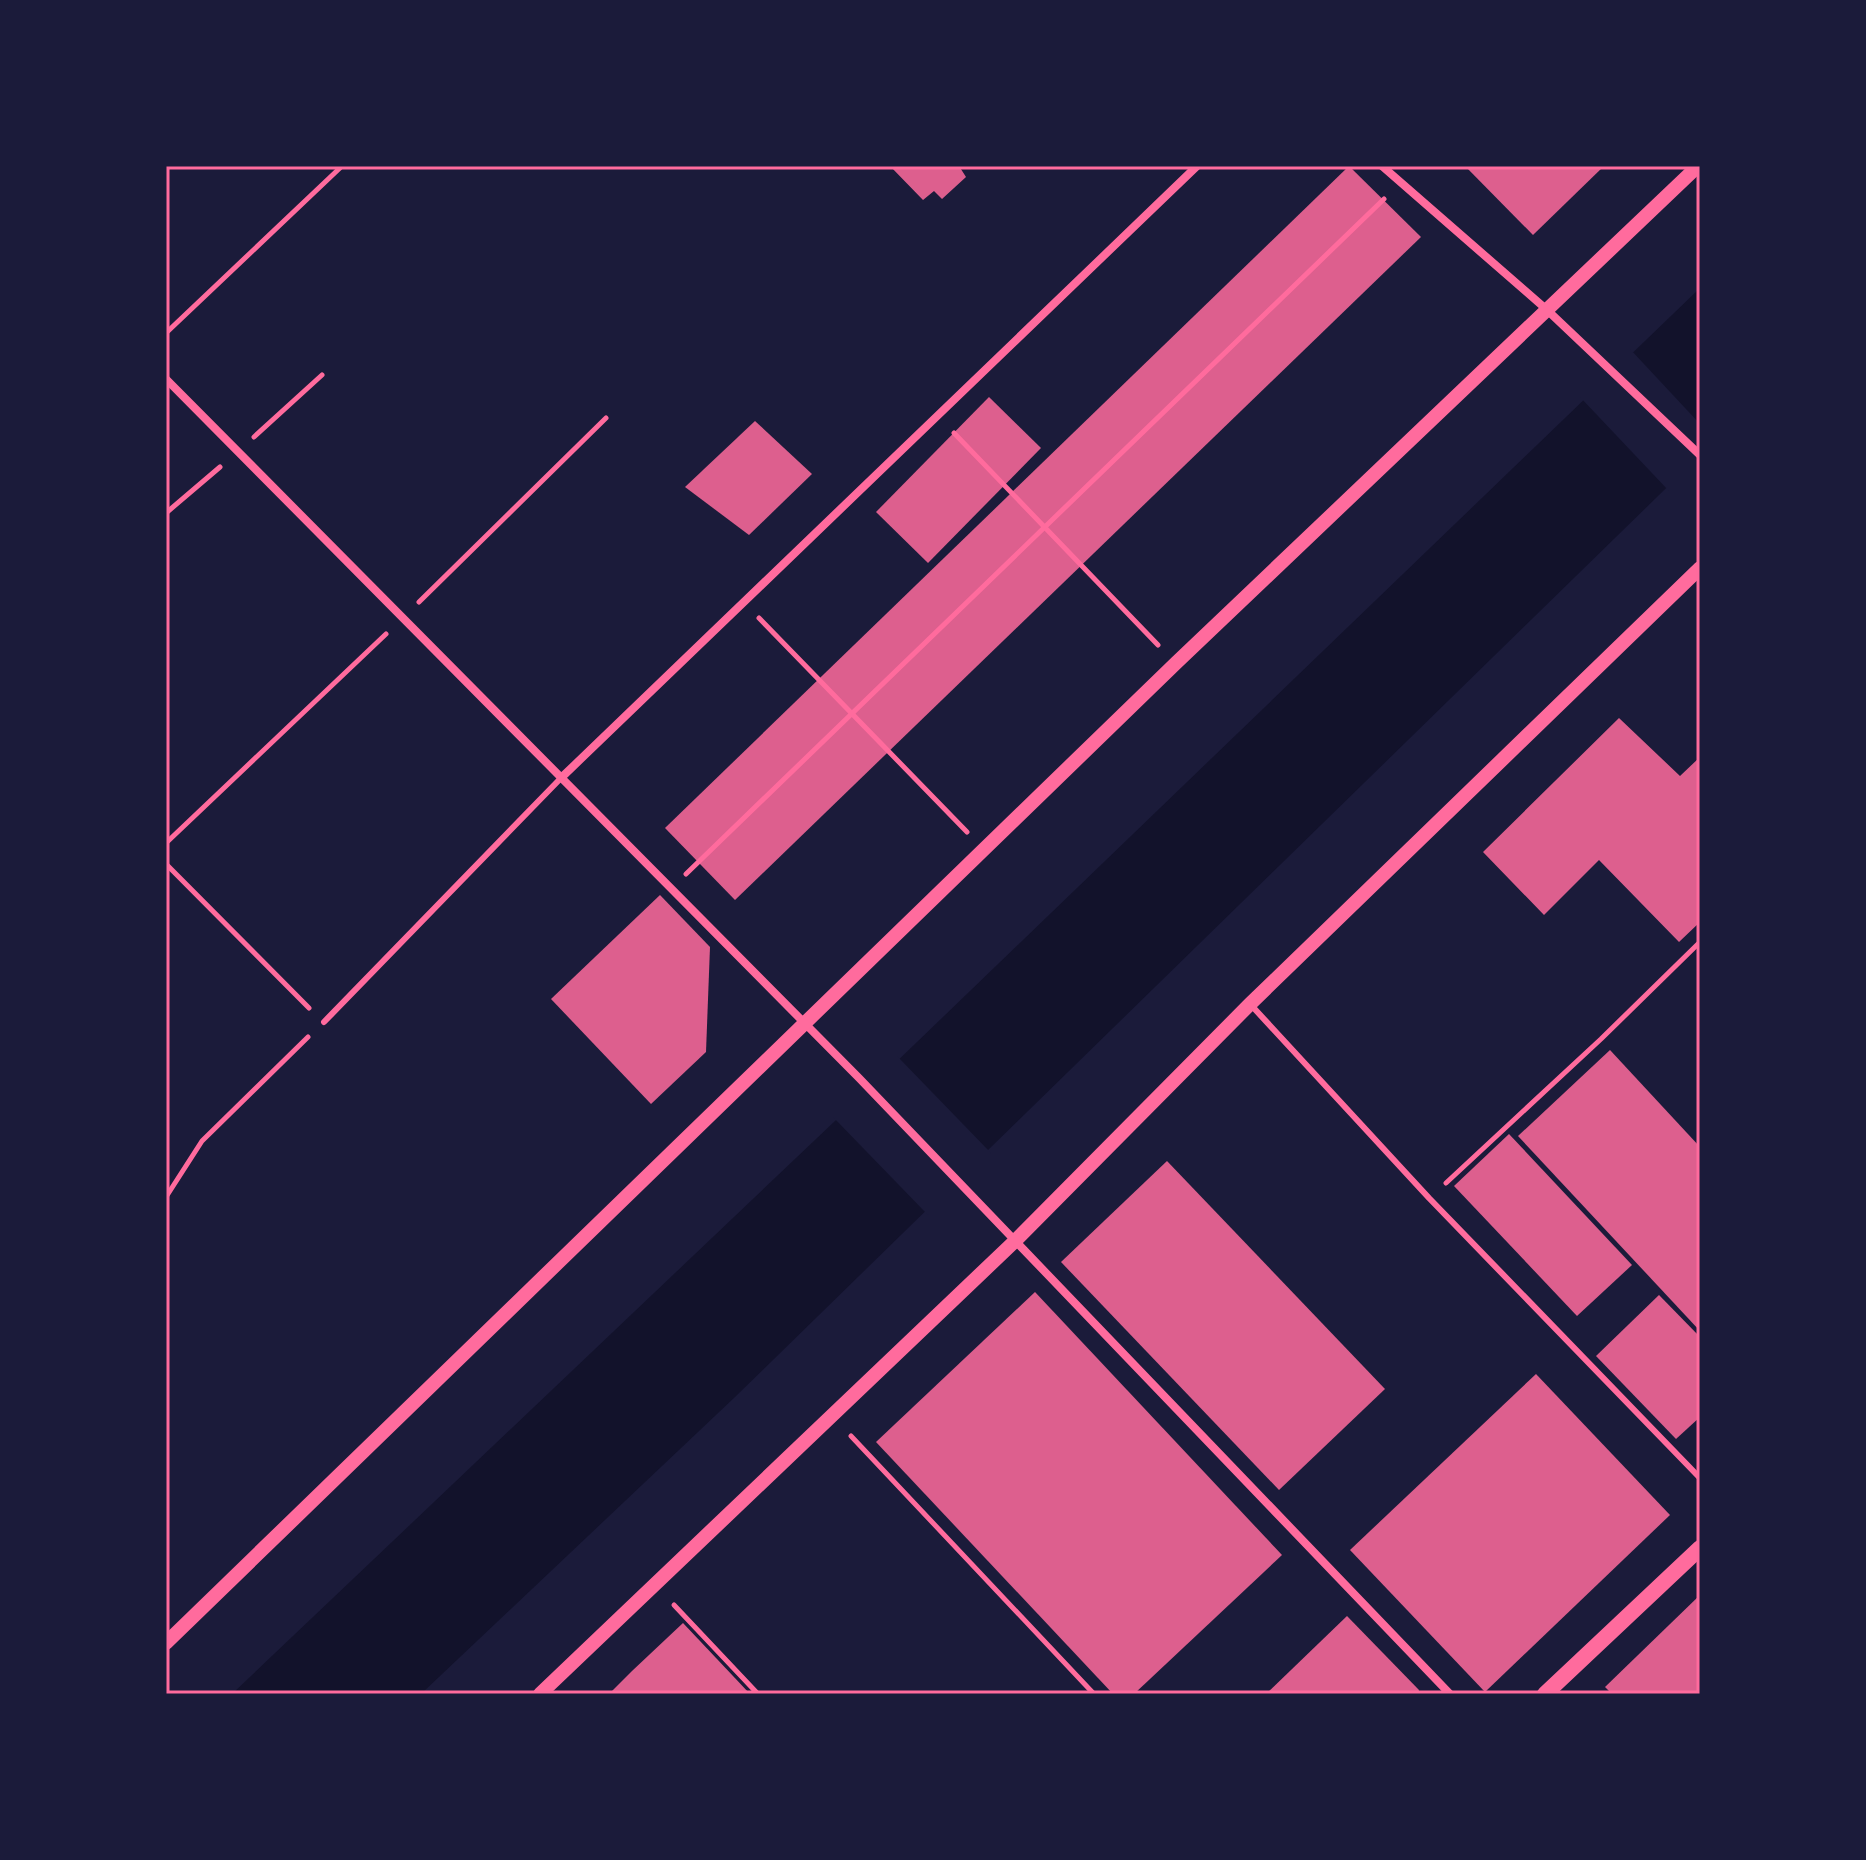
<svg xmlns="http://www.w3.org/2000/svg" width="1866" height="1860" viewBox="0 0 1866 1860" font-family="'Roboto Condensed',sans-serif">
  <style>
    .water { fill: #12122b }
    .pier { fill: #1b1b3a }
    .building { fill: #dd5f8e }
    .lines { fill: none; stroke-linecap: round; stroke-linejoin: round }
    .path { stroke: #ff6b9d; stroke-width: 5 }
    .service { stroke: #ff6b9d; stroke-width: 6 }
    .minor { stroke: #ff6b9d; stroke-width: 8 }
    .tertiary { stroke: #ff6b9d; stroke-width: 14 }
    .secondary { stroke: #ff6b9d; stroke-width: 16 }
    .neatline { fill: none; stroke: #ff6b9d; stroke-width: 3 }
  </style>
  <rect width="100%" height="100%" fill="#1b1b3a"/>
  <path class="water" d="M1700,288v167l-965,942 -314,297h-189l603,-573z"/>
  <g class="pier">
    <path d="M1630,349l70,75v37l-31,30 -89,-94z"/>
    <path d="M897,1056l94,97 -63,62 -95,-98z"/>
  </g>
  <g class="building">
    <path d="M890,166h69l7,11 -24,22 -8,-8 -11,9z"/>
    <path d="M1349,166l72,71 -686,663 -70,-72z"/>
    <path d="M1465,166h139l-71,69z"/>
    <path d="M989,397l52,51 -113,115 -52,-51z"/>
    <path d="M755,421l57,53 -63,61 -64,-48z"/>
    <path d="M1619,718l61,58 20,-19v165l-21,20 -80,-82 -55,55 -61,-63z"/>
    <path d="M660,895l50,52 -4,105 -55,52 -100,-105z"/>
    <path d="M1610,1050l90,97v184l-182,-195z"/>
    <path d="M1509,1134l123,131 -55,51 -123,-130z"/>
    <path d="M1167,1161l218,228 -106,101 -218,-228z"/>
    <path d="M1035,1292l247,263 -148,139h-21l-237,-252z"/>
    <path d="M1659,1295l41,42v80l-24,22 -80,-83z"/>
    <path d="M1536,1374l134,141 -185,177 -135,-142z"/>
    <path d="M1700,1595v99h-88l-7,-7z"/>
    <path d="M1347,1616l72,74 -1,4h-152z"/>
    <path d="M683,1623l67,71h-141l23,-23z"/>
  </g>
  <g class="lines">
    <g class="path">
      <path d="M166,333l176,-167"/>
      <path d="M954,433l204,212"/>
      <path d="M254,437l68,-62"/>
      <path d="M166,513l54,-46"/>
      <path d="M419,602l187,-184"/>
      <path d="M759,618l208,214"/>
      <path d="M166,843l220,-209"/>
      <path d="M166,864l143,144"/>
      <path d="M686,874l698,-675"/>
      <path d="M1446,1183l155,-144 99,-97"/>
      <path d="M166,1197l36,-56 106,-104"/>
      <path d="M851,1436l243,258"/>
      <path d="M674,1605l84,89"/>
    </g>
    <g class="service">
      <path d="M1251,1005l178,193 271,280"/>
      <path d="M324,1022l237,-244"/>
    </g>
    <g class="minor">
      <path d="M1382,166l164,143 154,146"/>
      <path d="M166,379l693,699 591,616"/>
      <path d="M561,778l636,-612"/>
    </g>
    <g class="tertiary">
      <path d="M166,1643l1010,-980 522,-497"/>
      <path d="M540,1694l476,-454 234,-236 450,-436"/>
    </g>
    <path class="secondary" d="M1545,1694l155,-146"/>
  </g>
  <rect width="1866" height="1860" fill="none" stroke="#1b1b3a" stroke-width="336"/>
  <rect x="168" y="168" width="1530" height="1524" class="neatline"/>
</svg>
